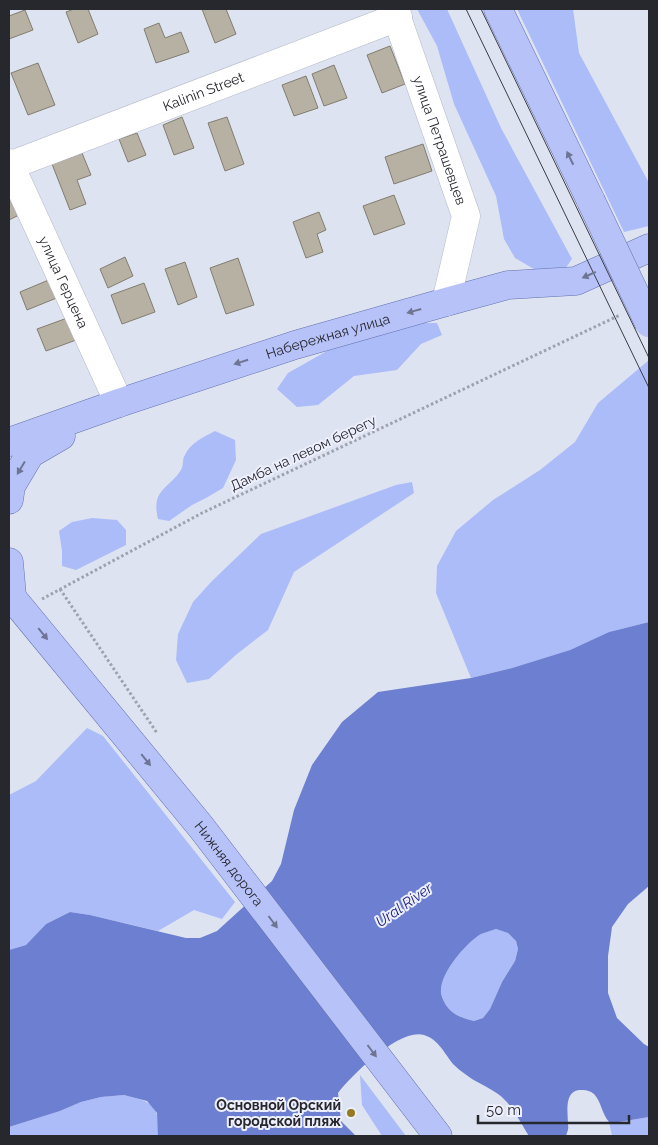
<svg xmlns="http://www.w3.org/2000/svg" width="658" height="1145" viewBox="0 0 658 1145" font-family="Raleway,sans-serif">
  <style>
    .green { fill: #abbcf8 }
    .water { fill: #6d7fd0; fill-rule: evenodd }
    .building { fill: #b6b1a3; stroke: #827d70 }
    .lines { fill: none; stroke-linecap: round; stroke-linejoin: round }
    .minor-casing { stroke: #b4b9c7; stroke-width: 29 }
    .major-casing { stroke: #6472ae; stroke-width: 29 }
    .path { stroke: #9ea2ad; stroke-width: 3; stroke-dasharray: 2.5 2.5; stroke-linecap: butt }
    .minor { stroke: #fff; stroke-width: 28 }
    .major { stroke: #b6c2f8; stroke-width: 28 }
    .tram { stroke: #3c3d44; stroke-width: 1 }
    .major-bridge-casing { stroke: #6472ae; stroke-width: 29; stroke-linecap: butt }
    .major-bridge { stroke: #b6c2f8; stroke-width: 28 }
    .oneway { fill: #6e7593 }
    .poi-dot { fill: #957a22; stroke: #edf0fc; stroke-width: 2 }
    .labels { text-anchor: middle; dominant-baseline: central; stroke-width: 4; stroke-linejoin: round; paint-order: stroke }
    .street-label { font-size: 14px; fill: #27282e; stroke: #edf0fc }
    .poi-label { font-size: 14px; font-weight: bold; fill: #27282e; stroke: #edf0fc; text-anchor: end }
    .water-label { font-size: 15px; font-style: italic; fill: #202481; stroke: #edf0fc }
  </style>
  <rect width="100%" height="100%" fill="#dee3f2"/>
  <g class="green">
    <path d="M417,9h30l54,119 71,131 -7,10 -26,3 -24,-14 -11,-19 -8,-43 -42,-92 -17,-58z"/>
    <path d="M517,9h56l6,44 70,130v43l-25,6z"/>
    <path d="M412,323h25l5,12 -21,9 -24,26 -43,6 -36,29 -21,2 -20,-18 11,-16 69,-39z"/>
    <path d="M649,360v262l-40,10 -39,18 -58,18 -41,10 -35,-85 1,-27 19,-35 37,-31 47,-30 35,-28 23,-39z"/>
    <path d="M215,431l20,9 1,20 -13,28 -17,10 -14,7 -23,16 -11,-2c-7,-30 10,-29 23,-49 3,-5 1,-11 4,-15 5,-12 19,-18 30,-24z"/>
    <path d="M412,482l2,11 -120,79 -26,58 -31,24 -28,25 -22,4 -11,-23 2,-26 15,-32 18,-20 50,-48 135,-49z"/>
    <path d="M92,518l25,2 9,10v15l-50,25 -14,-4v-15l-3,-20 13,-9z"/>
    <path d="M87,728l16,8 132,166 -13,17 -28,-9 -36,21 -68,-16 -20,-3 -24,12 -20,21 -17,5v-155l27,-14z"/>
    <path d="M496,929l12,4 8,8 2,8 -3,12 -13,21 -12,27 -7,9 -9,3c-7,-2 -18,-5 -24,-11 -4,-4 -8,-11 -9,-17 -2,-19 25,-50 40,-59 5,-2 10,-3 15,-5z"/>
    <path d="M360,1075l46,61h-24l-20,-31z"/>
    <path d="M124,1095c29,7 36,10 34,41h-149v-9l51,-16 21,-9 20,-5z"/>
    <path d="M649,1117v19h-37l-3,-14h10z"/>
  </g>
  <path class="water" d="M649,622v264l-21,18 -16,23 -4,29v37l9,25 27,26 5,3v70l-30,5h-10c-7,-8 -8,-21 -15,-28 -4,-3 -7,-4 -11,-4 -20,-2 -15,23 -15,35 1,4 -1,7 -2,11h-37c-9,-14 -17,-32 -31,-42 -11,-8 -23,-12 -33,-20 -4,-3 -8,-6 -12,-10 -8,-10 -15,-25 -29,-29 -25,-7 -72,40 -86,58l3,28 15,15h-198l-1,-23 -10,-12 -23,-6 -23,2 -20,5 -21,9 -51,16v-177l17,-5 20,-21 24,-12 20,3 96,23h14l17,-7 55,-50 9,-17 13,-54 18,-45 30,-43 36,-30 93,-14 41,-10 58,-18 39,-18zM496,929l12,4 8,8 2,8 -3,12 -13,21 -12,27 -7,9 -9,3c-8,-2 -18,-5 -24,-11 -4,-4 -8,-11 -9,-17 -2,-19 25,-50 40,-59 5,-2 10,-3 15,-5z"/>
  <g class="building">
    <path d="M74,9h14l10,25 -20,9 -12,-31z"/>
    <path d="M202,9h24l10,25 -21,9z"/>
    <path d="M25,10l8,20 -24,9v-23z"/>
    <path d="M159,23l6,15 16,-6 8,20 -33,11 -12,-34z"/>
    <path d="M390,46l15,38 -23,9 -15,-38z"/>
    <path d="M38,63l17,42 -27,10 -17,-42z"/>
    <path d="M334,65l13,33 -23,8 -12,-32z"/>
    <path d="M306,76l12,32 -24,8 -12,-31z"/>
    <path d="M182,117l12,31 -20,7 -11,-30z"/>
    <path d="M227,117l17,47 -19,7 -17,-48z"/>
    <path d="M137,133l9,22 -18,7 -9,-23z"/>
    <path d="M423,144l9,27 -38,13 -9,-27z"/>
    <path d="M82,153l9,22 -14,5 9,24 -16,6 -18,-46z"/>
    <path d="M9,183l14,30 -14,7z"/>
    <path d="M394,195l11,29 -31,11 -11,-29z"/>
    <path d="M319,212l7,18 -9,4 6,18 -17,6 -13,-36z"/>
    <path d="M125,257l8,19 -25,12 -8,-19z"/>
    <path d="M238,258l16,47 -28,9 -16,-46z"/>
    <path d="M185,262l12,35 -19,8 -13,-36z"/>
    <path d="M51,279l8,18 -32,13 -7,-18z"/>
    <path d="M144,283l11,29 -33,12 -11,-29z"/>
    <path d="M70,317l9,22 -33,12 -9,-22z"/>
  </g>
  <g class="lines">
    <defs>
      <g id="minor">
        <path id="s1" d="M394,9l72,207 -20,86"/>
        <path id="s2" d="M9,163l110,240"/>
        <path id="s3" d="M9,166l389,-149"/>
      </g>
      <g id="major">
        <path d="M498,9l93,192"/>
        <path id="s4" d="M9,442l110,-39 176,-58 151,-43 62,-17 68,-4 73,-33"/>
        <path d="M9,500l2,-14 19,-32 31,-18"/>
        <path d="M9,562l3,34"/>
        <path id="s5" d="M9,594l192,233 237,309"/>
      </g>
    </defs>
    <use href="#minor" class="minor-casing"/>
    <use href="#major" class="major-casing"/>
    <g class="path">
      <path d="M60,589l97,144"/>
      <path d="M42,599l160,-86 418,-198"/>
    </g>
    <use href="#minor" class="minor"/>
    <use href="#major" class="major"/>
    <g class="tram">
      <path d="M466,9l183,379"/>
      <path d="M481,9l168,349"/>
    </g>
    <defs>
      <path id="major-bridge" d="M591,201l58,122"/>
    </defs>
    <use href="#major-bridge" class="major-bridge-casing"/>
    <use href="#major-bridge" class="major-bridge"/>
  </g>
  <defs><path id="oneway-solid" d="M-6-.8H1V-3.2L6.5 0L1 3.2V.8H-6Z" transform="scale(1.25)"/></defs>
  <g class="oneway">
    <use href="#oneway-solid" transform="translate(570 158) rotate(-116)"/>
    <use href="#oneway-solid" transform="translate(589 275) rotate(156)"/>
    <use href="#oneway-solid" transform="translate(414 311) rotate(164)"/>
    <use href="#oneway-solid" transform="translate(241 362) rotate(162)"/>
    <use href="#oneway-solid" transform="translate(21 468) rotate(121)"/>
    <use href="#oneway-solid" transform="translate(43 634) rotate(51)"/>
    <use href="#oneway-solid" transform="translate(146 760) rotate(51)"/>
    <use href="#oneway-solid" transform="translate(273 922) rotate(53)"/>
    <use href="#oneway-solid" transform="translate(372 1051) rotate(53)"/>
  </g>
  <circle class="poi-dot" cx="351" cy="1113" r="5"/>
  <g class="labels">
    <g class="street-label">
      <text stroke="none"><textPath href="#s3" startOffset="208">Kalinin Street</textPath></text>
      <text stroke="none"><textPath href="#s1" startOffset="139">улица Петрашевцев</textPath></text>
      <text stroke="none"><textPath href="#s2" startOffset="131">улица Герцена</textPath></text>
      <text stroke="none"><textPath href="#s4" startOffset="336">Набережная улица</textPath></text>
      <text transform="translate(303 453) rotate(-25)">Дамба на левом берегу</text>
      <text stroke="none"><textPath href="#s5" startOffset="348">Нижняя дорога</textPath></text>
    </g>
    <g class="poi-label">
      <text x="341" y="1105">Основной Орский<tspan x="341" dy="16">городской пляж</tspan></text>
    </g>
    <g class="water-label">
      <text transform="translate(404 905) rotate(-35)">Ural River</text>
    </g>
  </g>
  <rect width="658" height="1145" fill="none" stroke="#27282e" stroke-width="20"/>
  <path d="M478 1115v8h151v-8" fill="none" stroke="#27282e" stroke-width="2.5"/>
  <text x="486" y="1115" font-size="15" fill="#27282e" stroke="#edf0fc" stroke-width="4" paint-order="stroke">50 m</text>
</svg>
